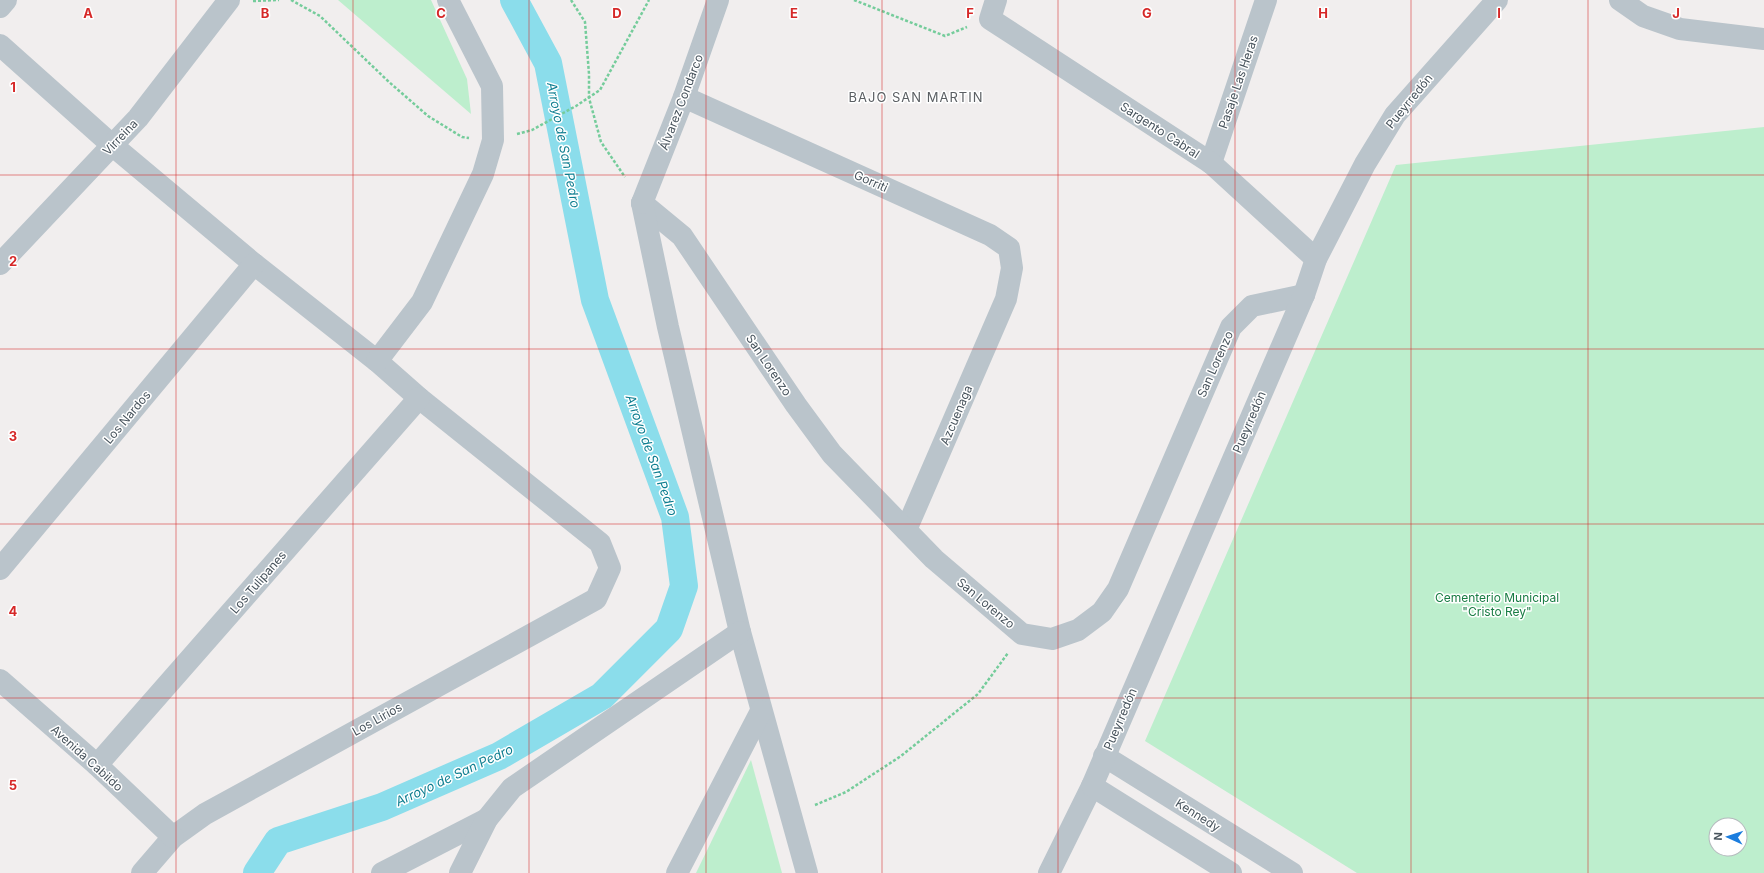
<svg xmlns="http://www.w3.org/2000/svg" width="1764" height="873" viewBox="0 0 1764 873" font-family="Inter,sans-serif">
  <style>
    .green { fill: #bdeecd; fill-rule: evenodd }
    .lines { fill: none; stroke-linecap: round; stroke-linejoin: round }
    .canal { stroke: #8bddeb; stroke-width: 28 }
    .path { stroke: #75cc9b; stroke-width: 2.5; stroke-dasharray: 3 2; stroke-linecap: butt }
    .minor { stroke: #bac4cb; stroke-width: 22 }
    .tertiary { stroke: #bac4cb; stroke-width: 22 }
    .grid { fill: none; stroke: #d62828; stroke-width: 1; stroke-opacity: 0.55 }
    .labels { text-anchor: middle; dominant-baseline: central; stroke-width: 3; stroke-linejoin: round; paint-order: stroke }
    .street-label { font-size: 12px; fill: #47535c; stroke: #fff }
    .park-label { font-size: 12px; fill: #187c43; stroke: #fff }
    .neighbourhood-label { font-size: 13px; letter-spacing: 1px; fill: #5b5f63; stroke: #fff }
    .water-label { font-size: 13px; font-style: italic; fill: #0e7e90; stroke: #fff }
    .grid-label { font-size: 13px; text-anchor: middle; font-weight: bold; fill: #d62828; stroke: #fff; stroke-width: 3; stroke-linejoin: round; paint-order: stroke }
  </style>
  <rect width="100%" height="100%" fill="#f1eeee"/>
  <g class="green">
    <path d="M338,0h93l36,79 4,35z"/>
    <path d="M1764,127v746h-407l-212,-132 251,-576zM1716,825h24v24h-24z"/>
    <path d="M751,760l31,113h-86z"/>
  </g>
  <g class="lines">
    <path class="canal" d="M257,873l21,-32 104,-34 117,-51 103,-60 67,-67 15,-43 -9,-69 -80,-217 -47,-237 -34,-63"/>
    <g class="path">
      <path d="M291,0l29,16 69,66 39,34 34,21 7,1"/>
      <path d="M571,0l14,22 4,52v24l12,44 24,35"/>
      <path d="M854,0l91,36 22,-9"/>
      <path d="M253,1l26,-1"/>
      <path d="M517,134l15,-4 44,-24 24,-16 49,-90"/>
      <path d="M815,805l31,-13 55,-36 77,-62 30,-41"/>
    </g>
    <g class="minor">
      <path d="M1620,0l23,16 37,13 84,10"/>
      <path d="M0,7l6,-7"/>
      <path d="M0,45l112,100 142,119 123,97 42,37 181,145 10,25 -14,31 -391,215 -32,23 -31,36"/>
      <path d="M684,97l306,138 19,13 3,20 -6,31 -100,231"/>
      <path d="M1211,163l55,-163"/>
      <path d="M642,203l40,33 114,169 36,49 102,105 88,75 30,5 26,-9 24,-18 16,-23 113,-262 21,-21 52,-11"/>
      <path d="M642,203l26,124 72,305 67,241"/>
      <path d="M642,203l42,-106 34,-97"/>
      <path d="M0,264l138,-146 91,-118"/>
      <path d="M377,361l45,-59 61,-128 10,-34 -1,-54 -44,-86"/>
      <path d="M0,569l254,-305"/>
      <path d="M0,680l97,85 76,72"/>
      <path d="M97,765l322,-367"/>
      <path d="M382,873l105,-54"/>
      <path d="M460,873l27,-54 25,-31 228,-156"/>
      <path d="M677,873l84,-162"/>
      <path d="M1049,873l43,-87"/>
    </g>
    <g class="tertiary">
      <path d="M996,0l-6,19 221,144 105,96"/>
      <path d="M1104,756l188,117"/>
      <path d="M1231,873l-139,-87 212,-491 12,-36 49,-95 30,-49 102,-115"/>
    </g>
  </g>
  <path class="grid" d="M176,0v873M353,0v873M529,0v873M706,0v873M882,0v873M1058,0v873M1235,0v873M1411,0v873M1588,0v873M0,175h1764M0,349h1764M0,524h1764M0,698h1764"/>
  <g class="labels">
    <g class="street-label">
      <text transform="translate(1238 82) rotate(-71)">Pasaje Las Heras</text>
      <text transform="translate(1409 101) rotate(-51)">Pueyrredón</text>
      <text transform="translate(681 102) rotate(-69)">Álvarez Condarco</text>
      <text transform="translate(1160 130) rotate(33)">Sargento Cabral</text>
      <text transform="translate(120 137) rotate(-46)">Virreina</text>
      <text transform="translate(871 181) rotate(24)">Gorriti</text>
      <text transform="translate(1215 364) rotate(-66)">San Lorenzo</text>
      <text transform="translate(769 365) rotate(56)">San Lorenzo</text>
      <text transform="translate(956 415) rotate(-67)">Azcuenaga</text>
      <text transform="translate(127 417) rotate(-50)">Los Nardos</text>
      <text transform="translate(1249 422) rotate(-67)">Pueyrredón</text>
      <text transform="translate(258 582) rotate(-49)">Los Tulipanes</text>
      <text transform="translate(986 603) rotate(40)">San Lorenzo</text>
      <text transform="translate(377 719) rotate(-29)">Los Lirios</text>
      <text transform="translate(1120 719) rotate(-67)">Pueyrredón</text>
      <text transform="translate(87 758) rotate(42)">Avenida Cabildo</text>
      <text transform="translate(1198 815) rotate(32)">Kennedy</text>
    </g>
    <g class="park-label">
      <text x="1497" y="597">Cementerio Municipal<tspan x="1497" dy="14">"Cristo Rey"</tspan></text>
    </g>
    <g class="neighbourhood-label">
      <text x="916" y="97">BAJO SAN MARTIN</text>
    </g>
    <g class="water-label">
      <text transform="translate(564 145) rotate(79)">Arroyo de San Pedro</text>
      <text transform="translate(652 455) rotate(70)">Arroyo de San Pedro</text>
      <text transform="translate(454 775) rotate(-25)">Arroyo de San Pedro</text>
    </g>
  </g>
  <g class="grid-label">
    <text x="88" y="18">A</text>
    <text x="265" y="18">B</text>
    <text x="441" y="18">C</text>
    <text x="617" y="18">D</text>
    <text x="794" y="18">E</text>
    <text x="970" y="18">F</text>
    <text x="1147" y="18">G</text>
    <text x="1323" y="18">H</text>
    <text x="1499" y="18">I</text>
    <text x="1676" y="18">J</text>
    <text x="13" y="92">1</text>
    <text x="13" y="266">2</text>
    <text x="13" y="441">3</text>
    <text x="13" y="616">4</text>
    <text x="13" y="790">5</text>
  </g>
  <g transform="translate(1728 837) rotate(273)"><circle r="19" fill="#ffffff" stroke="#b5babe"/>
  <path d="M0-3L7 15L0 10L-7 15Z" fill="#1b7dde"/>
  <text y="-6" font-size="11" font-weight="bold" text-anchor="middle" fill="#47535c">N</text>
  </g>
</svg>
